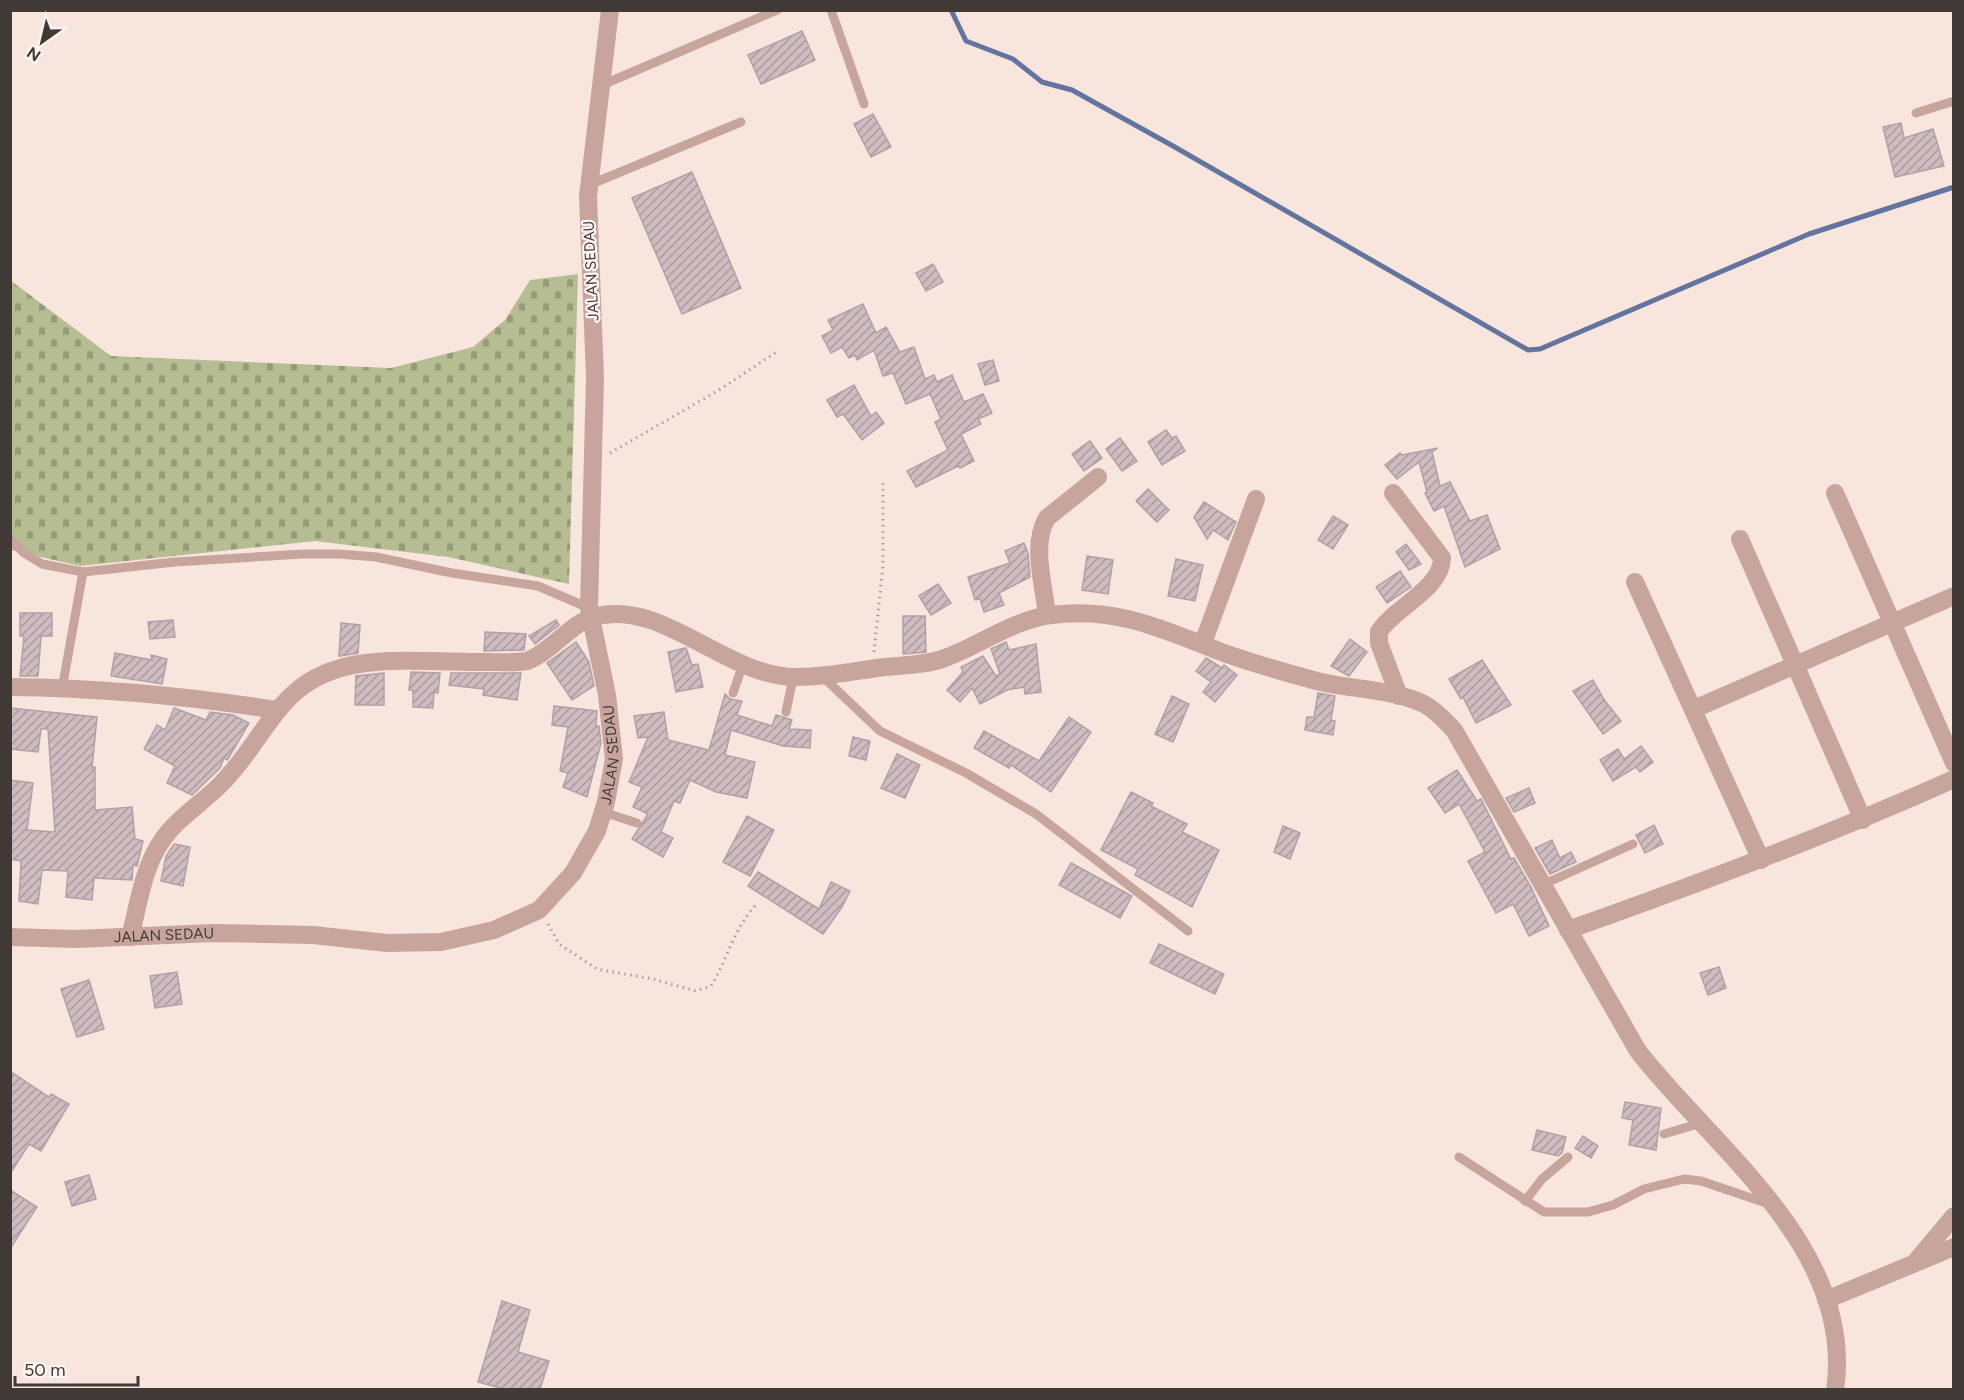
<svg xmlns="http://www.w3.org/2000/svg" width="1964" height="1400" viewBox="0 0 1964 1400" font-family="Figtree,sans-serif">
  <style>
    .cemetery { fill: url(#cemetery-stones) }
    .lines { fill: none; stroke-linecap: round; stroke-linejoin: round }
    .stream { stroke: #63759e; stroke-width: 5 }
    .building { fill: url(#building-hatch); stroke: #b3a0a6; stroke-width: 1.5 }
    .path { stroke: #ab9d98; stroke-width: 3; stroke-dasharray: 1.5 4.5; stroke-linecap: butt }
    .lane { stroke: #c8a59c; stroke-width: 9 }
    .street { stroke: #c8a59c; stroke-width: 18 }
    .labels { text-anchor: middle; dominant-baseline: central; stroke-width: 4.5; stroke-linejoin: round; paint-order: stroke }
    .street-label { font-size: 15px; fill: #403936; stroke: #fdf5f2 }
  </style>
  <defs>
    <pattern id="cemetery-stones" width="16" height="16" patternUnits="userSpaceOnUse" patternTransform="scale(1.5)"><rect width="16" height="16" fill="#b6bd92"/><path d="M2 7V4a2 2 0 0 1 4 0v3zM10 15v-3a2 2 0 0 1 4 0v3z" fill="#959b78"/></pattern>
    <pattern id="building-hatch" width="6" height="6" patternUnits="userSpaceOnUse" patternTransform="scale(1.5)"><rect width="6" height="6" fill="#cfbcc1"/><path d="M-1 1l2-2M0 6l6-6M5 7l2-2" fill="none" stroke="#a99a9e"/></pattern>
  </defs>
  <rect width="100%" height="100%" fill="#f8e5de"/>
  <path class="cemetery" d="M578,274l-9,310 -121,-27 -133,-16 -235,25 -69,-16 -1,-270 101,76 280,12 82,-21 32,-27 25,-40z"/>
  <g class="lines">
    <path class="stream" d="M951,10l15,31 47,18 29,23 30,8 101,56 355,204 12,-1 269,-115 145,-47"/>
  </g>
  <g class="building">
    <path d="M802,31l13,29 -54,24 -13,-29z"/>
    <path d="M873,114l18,33 -20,10 -17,-33z"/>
    <path d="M1901,123l3,15 29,-9 11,37 -49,11 -12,-50z"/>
    <path d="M692,172l49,116 -59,26 -50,-116z"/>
    <path d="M933,264l10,18 -17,9 -10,-18z"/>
    <path d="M863,304l13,29 10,-6 14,25 14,-5 11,32 9,-4 3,7 15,-7 12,27 19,-8 9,19 -14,6 3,5 -20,10 13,27 -14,7 -2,-2 -42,21 -9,-16 41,-21 -13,-28 6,-3 -11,-25 -24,10 -13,-31 -10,3 -9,-26 -17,10 -2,-5 -6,3 -7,-11 -11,6 -9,-17 11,-6 -5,-10z"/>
    <path d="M993,360l6,21 -14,4 -7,-21z"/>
    <path d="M854,385l17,31 5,-4 8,11 -22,17 -19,-26 -6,3 -10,-17z"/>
    <path d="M1166,430l6,8 4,-2 9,15 -23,14 -14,-23z"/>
    <path d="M1120,438l17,23 -15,10 -16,-22z"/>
    <path d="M1090,441l12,17 -18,13 -12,-17z"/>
    <path d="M1438,448l-6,4 8,34 10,-4 20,39 17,-6 13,34 -35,18 -21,-61 -10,5 -9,-18 2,-1 -8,-30 -22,17 -12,-14 15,-12 2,2z"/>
    <path d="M1148,489l21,21 -12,12 -21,-21z"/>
    <path d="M1204,502l32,20 -8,18 -15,-10 -6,9 -13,-22z"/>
    <path d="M1333,516l15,9 -15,24 -15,-9z"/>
    <path d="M1024,543l4,10 2,24 -31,16 5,12 -20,7 -4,-13 -5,1 -7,-23 42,-14 -5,-12z"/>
    <path d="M1406,544l15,20 -12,6 -13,-18z"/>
    <path d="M1087,556l26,4 -5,34 -26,-4z"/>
    <path d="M1176,559l27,6 -8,36 -27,-5z"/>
    <path d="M1400,571l11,16 -24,16 -11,-16z"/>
    <path d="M938,584l13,19 -20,12 -12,-19z"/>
    <path d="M20,613h32v23h-11l-3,40h-18l4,-40h-4z"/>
    <path d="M903,616h22l1,36 -23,2z"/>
    <path d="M173,620l2,17 -25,2 -2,-17z"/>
    <path d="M556,620l3,5 -24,19 -6,-8z"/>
    <path d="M341,623l19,2 -2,28 -19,3z"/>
    <path d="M485,632l41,2 -2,16 -40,1z"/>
    <path d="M1350,639l17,13 -18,24 -18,-10z"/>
    <path d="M576,642l13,20 5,24 -22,14 -25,-37z"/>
    <path d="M1006,642l3,8 27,-6 5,48 -16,2 -1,-7 -17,3 -27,14 -8,-16 -12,14 -13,-12 16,-18 -2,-5 22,-11 13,20 4,-2 -9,-25z"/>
    <path d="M686,648l6,17 6,-1 5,23 -27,5 -8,-40z"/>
    <path d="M115,653l37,7 -1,-5 16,4 -5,25 -51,-8z"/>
    <path d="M1206,658l16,10 2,-3 13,10 -22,27 -12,-10 8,-10 -15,-11z"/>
    <path d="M1482,660l29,45 -35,18 -13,-26 -2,2 -12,-20z"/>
    <path d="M411,672l29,1 -2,20 -4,-1 -1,16 -20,-1v-17h-4z"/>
    <path d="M384,673v32h-29l1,-29z"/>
    <path d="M451,673h70l-4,27 -34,-5 1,-6 -35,-4z"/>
    <path d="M1593,680l12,21 16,20 -18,13 -30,-43z"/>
    <path d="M1318,693l17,3 -4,24 4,1 -2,14 -28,-5 2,-13h7z"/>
    <path d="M725,694l5,5 12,2 -5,14 35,11 4,-11 16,5 -3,9 22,1 -1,18 -27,-2 -52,-16 -6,25 30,7 -8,36 -31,-6 -26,-12 -10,23 -6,-2 -13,31 12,6 -10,19 -31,-18 16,-25 -15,-7 9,-20 -13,-5 19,-45 -10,1 -4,-22 30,-4 4,28 41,10z"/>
    <path d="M1172,696l17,8 -16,38 -18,-8z"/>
    <path d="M554,706l43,5 -1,15h3l2,17 -14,54 -24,-10 5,-14 -8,-2 8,-44 -16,-2z"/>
    <path d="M10,708l87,9 -5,51 3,-1v43l37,-3 3,32 8,2 -6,25 -4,-1 -1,15 -38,-2 -2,22 -26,-3 2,-26 -26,-1 -4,34 -19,-3 2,-40 -11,-2v-79l23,3 -6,47 28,2 -7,-103h-7l-3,23 -28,-3z"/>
    <path d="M174,708l32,12 4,-8 23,3 16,8 -20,34 -2,3 -3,-2 -4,10 -28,27 -25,-12 8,-17 -31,-17 13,-24 8,5z"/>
    <path d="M1069,717l22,15 -40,60 -40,-27 -2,3 -35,-20 10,-17 55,30z"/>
    <path d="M853,737l17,4 -4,19 -17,-4z"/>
    <path d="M1641,746l12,16 -13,10 -4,-5 -23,14 -13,-21 18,-11 6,10z"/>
    <path d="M897,754l23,11 -15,33 -24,-10z"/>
    <path d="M1457,770l20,31 4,-2 30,60 3,-1 17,29 18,39 -20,10 -16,-32 -17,9 -28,-52 17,-9 -26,-48 -14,9 -17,-25z"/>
    <path d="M1529,788l6,15 -21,9 -8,-14z"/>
    <path d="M1131,792l22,11 -2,3 36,18 -5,8 37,18 -27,57 -57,-32 3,-6 -37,-19z"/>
    <path d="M747,816l27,14 -24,46 -27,-14z"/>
    <path d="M1654,825l9,19 -18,9 -9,-18z"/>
    <path d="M1283,826l17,7 -10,26 -16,-7z"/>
    <path d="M1552,840l8,18 11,-6 5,10 -26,12 -15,-26z"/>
    <path d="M174,844l16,3 -7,39 -22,-5 5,-25z"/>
    <path d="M1071,863l61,33 -12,22 -61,-33z"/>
    <path d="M758,872l61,37 12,-27 19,9 -8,16 -19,27 -75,-48z"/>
    <path d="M1159,944l65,30 -9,20 -65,-31z"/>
    <path d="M1719,967l7,21 -18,7 -8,-22z"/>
    <path d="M177,972l5,32 -27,4 -5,-32z"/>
    <path d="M89,980l15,49 -27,8 -16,-48z"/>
    <path d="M10,1071l39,26 2,-3 18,10 -28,47 -12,-7 -19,30z"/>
    <path d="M1625,1102l36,6 -5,42 -27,-5 4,-25 -11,-2z"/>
    <path d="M1537,1130l29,7 -4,16 -4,3 -26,-6z"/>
    <path d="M1583,1136l15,10 -7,12 -16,-10z"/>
    <path d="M89,1175l7,24 -24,7 -7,-24z"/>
    <path d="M10,1190l27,17 -27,42z"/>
    <path d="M502,1301l28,9 -12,42 31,9 -9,28h-36l-26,-7z"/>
  </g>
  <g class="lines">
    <g class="path">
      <path d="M610,453l109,-63 59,-39"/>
      <path d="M874,652l9,-87v-85"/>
      <path d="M548,924l11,20 38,25 56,10 43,12 15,-5c17,-27 23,-60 47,-83"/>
    </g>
    <g class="lane">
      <path d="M831,10l33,94"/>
      <path d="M602,85l175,-75"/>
      <path d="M1916,113l38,-12"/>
      <path d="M589,185l152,-63"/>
      <path d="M10,539l14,14 18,11 41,8 92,-10 128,-8h36l37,3 76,16 86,13 51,22"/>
      <path d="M823,677l57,54 86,42 70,41 152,117"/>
      <path d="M62,689l21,-117"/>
      <path d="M733,693l9,-26"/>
      <path d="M786,712l7,-34"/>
      <path d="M603,812l34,11"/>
      <path d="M1542,885l91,-41"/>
      <path d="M1664,1134l37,-11"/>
      <path d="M1459,1157l85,55h44l25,-7 31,-16 40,-10 17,2 68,23"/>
      <path d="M1525,1201l17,-22 26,-22"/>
    </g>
    <g class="street">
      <path d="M1393,493l49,65c0,31 -50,51 -63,74v11l20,53"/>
      <path d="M1835,493l119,270"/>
      <path d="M1740,539l123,281"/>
      <path d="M1635,582l126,278"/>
      <path d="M1047,615c-3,-29 -16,-71 0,-97l51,-41"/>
      <path d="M1203,643l53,-144"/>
      <path d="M10,687c89,1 178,9 266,23"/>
      <path d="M1694,709l260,-113"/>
      <path d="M1568,930c130,-46 259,-94 386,-151"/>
      <path id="s1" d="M10,937l66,2 137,-6 100,2 74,8 54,-1 53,-12 45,-20 34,-37 24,-42 9,-29 8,-43 -7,-64 -18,-87 6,-230 -7,-182 22,-186"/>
      <path d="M130,937c8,-30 13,-69 31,-95 15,-23 40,-38 59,-57 51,-51 57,-108 139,-121 35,-6 89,-2 127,-2 14,0 28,1 41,-1 24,-9 43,-37 66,-44 70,-20 132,61 205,60 27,0 52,-5 79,-9 22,-3 47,-2 68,-10 35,-13 68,-38 106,-43 68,-9 115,16 176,39 28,10 57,18 86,26 36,10 77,8 111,24 12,6 21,17 30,26l184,321c76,98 218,198 197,339"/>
      <path d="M1917,1260l37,-44"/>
      <path d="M1826,1300l128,-53"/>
    </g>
  </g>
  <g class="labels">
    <g class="street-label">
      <text transform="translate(591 271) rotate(-93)">JALAN SEDAU</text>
      <text stroke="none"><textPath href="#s1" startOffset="712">JALAN SEDAU</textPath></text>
      <text stroke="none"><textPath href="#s1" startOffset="154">JALAN SEDAU</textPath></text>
    </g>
  </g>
  <rect width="1964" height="1400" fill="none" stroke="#403936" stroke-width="24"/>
  <g transform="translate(42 42) rotate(214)" stroke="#fdf5f2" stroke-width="4.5" paint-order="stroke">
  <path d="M0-4.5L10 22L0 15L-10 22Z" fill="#403936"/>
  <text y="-9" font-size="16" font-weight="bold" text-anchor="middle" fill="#403936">N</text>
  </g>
  <path d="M15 1376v9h123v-9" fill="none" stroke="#403936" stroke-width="3"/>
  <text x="24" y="1376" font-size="18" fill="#403936" stroke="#fdf5f2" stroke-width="4.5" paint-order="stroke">50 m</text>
</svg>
